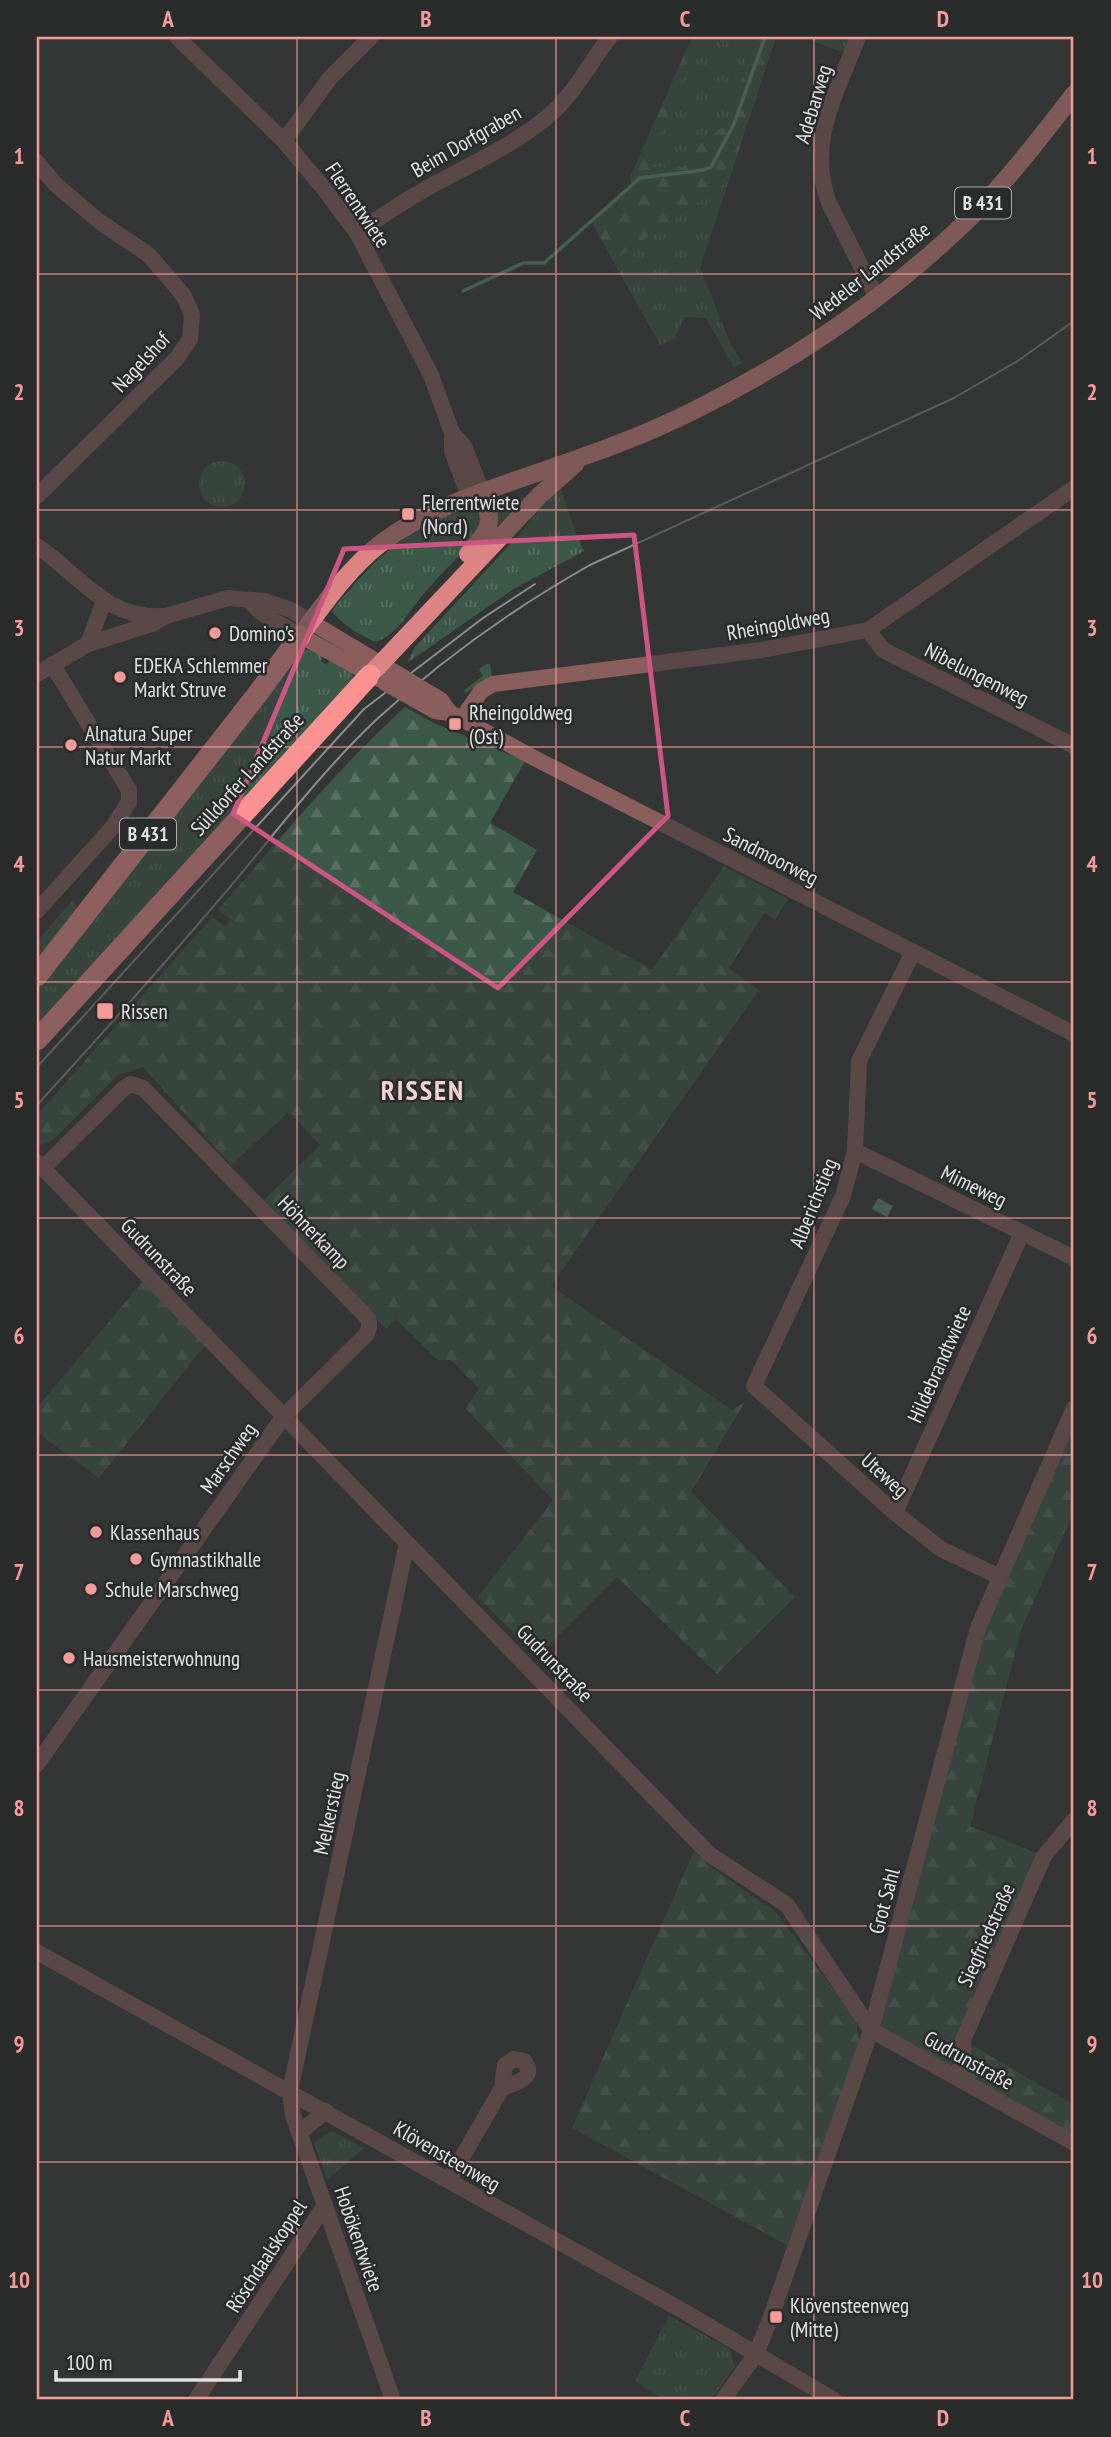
<svg xmlns="http://www.w3.org/2000/svg" width="1111" height="2437" viewBox="0 0 1111 2437" font-family="'PT Sans Narrow',sans-serif">
  <style>
    .grass { fill: url(#grass-tufts) }
    .forest { fill: url(#forest-firs) }
    .water { fill: url(#water-rules) }
    .lines { fill: none; stroke-linecap: round; stroke-linejoin: round }
    .stream { stroke: #609076; stroke-width: 3.5 }
    .minor { stroke: #895e5d; stroke-width: 16 }
    .major { stroke: #db8483; stroke-width: 18 }
    .highway { stroke: #fb9292; stroke-width: 21 }
    .tram { stroke: #8b8d8c; stroke-width: 2 }
    .minor-bridge { stroke: #895e5d; stroke-width: 16 }
    .marked { fill: none; stroke: #cc5584; stroke-width: 5; stroke-linejoin: round }
    .grid { fill: none; stroke: #f59b9a; stroke-width: 2; stroke-opacity: 0.55 }
    .poi-dot { fill: #f59b9a; stroke: #292c2a; stroke-width: 2.5 }
    .labels { text-anchor: middle; dominant-baseline: central; stroke-width: 5; stroke-linejoin: round; paint-order: stroke }
    .shield { fill: #292c2a; stroke: #aaadac; stroke-width: 2 }
    .shield-label { font-size: 19px; font-weight: bold; fill: #e2e4e3 }
    .street-label { font-size: 21px; fill: #e2e4e3; stroke: #292c2a }
    .poi-label { font-size: 21px; fill: #e2e4e3; stroke: #292c2a; text-anchor: start }
    .district-label { font-size: 28px; font-weight: bold; letter-spacing: 2px; fill: #f4d0cf; stroke: #292c2a }
    .neatline { fill: none; stroke: #f59b9a; stroke-width: 2.5 }
    .grid-label { font-size: 23px; text-anchor: middle; font-weight: bold; fill: #f59b9a }
  </style>
  <defs>
    <pattern id="grass-tufts" width="24" height="20" patternUnits="userSpaceOnUse" patternTransform="scale(1.75)"><rect width="24" height="20" fill="#3c5848"/><path d="M3 7l-1-3M5 7V3M7 7l1-3M15 17l-1-3M17 17v-4M19 17l1-3" fill="none" stroke="#587062"/></pattern>
    <pattern id="forest-firs" width="22" height="20" patternUnits="userSpaceOnUse" patternTransform="scale(1.75)"><rect width="22" height="20" fill="#3c5848"/><path d="M5 1l3.5 6h-7zM16 11l3.5 6h-7z" fill="#587062"/></pattern>
    <pattern id="water-rules" width="6" height="5" patternUnits="userSpaceOnUse" patternTransform="scale(1.75)"><rect width="6" height="5" fill="#609076"/><path d="M0 2.5h6" fill="none" stroke="#567564"/></pattern>
  </defs>
  <rect width="100%" height="100%" fill="#333634"/>
  <g class="grass">
    <path d="M697,37h57l-26,87 -26,16 -19,27h-36z"/>
    <path d="M803,37h47l-6,16z"/>
    <path d="M729,180l-29,88 29,72 13,23 -8,5 -28,-50 -22,-1 -9,21 -15,7 -47,-84z"/>
    <circle cx="222" cy="484" r="23"/>
    <path d="M559,483l15,45 10,23 -72,39 -105,73 7,-15 104,-112z"/>
    <path d="M505,496l2,8 16,-7 3,2 -32,30 -4,-28z"/>
    <path d="M471,505l10,5 3,21c-21,21 -43,42 -62,65 -15,18 -23,37 -46,46 -15,-6 -33,-17 -44,-30 4,-9 13,-17 20,-25 33,-39 71,-65 119,-82z"/>
    <path d="M306,649l17,7 -2,5 6,4 3,-5 21,10 2,7 -1,5 -315,348v-43l265,-337z"/>
    <path d="M487,664h3l2,13 -27,16 -1,-3 19,-14 -4,-7z"/>
    <path d="M72,901l7,7 -42,54v-21z"/>
    <path d="M332,2131l32,17 -37,32 -13,-37z"/>
    <path d="M669,2316l60,32 6,19 -24,33h-47l-29,-19z"/>
  </g>
  <g class="forest">
    <path d="M692,37h5l-49,130h35l19,-27 26,-16 26,-87h22l-47,143 -116,81 -22,-40 40,-37 -1,-7z"/>
    <path d="M405,707l31,17 89,37 -35,62 47,27 -24,42 139,78 72,-104 64,33 -13,20 -11,-6 -35,55 30,22 -208,296 181,124 13,-8 -54,90 104,105 -78,77 -100,-97 -80,80 -59,-60 75,-97 -88,-92 14,-19 -28,-29h-14l-41,-41 -10,10 -122,-129 56,-55 -31,-33 -58,53 -88,-98 -25,8 -65,65 -16,7v-32l175,-198 13,9 5,-7 -12,-9c60,-69 119,-141 187,-203z"/>
    <path d="M148,1275l62,64 -111,139 -62,-46v-24z"/>
    <path d="M1074,1408v103l-53,119 -51,196 74,30 -81,184 111,65v38l-203,-113 107,-402z"/>
    <path d="M694,1851l16,15 66,46 80,108 4,30 -73,195 -215,-117z"/>
  </g>
  <path class="water" d="M878,1198l15,8 -6,11 -15,-8z"/>
  <g class="lines">
    <path class="stream" d="M463,291l60,-28h21l96,-85 64,-8 7,-3 23,-43 31,-87"/>
    <g class="minor">
      <path d="M177,37l107,104 37,44 36,48 74,142 21,58v18l17,46"/>
      <path d="M858,37c-21,56 -52,106 -29,166l48,95"/>
      <path d="M284,141l46,-63 41,-41"/>
      <path d="M37,162l18,22 45,38 49,33 35,41 8,19 -2,24 -13,19 -140,138"/>
      <path d="M357,233c23,-16 47,-32 72,-46 42,-23 86,-42 123,-74 24,-22 38,-51 58,-76"/>
      <path d="M452,433l12,13 18,46"/>
      <path d="M37,546c43,29 68,73 126,70"/>
      <path d="M250,601l8,9 14,10 107,59"/>
      <path d="M868,630l15,20 191,96"/>
      <path d="M88,644l16,-43"/>
      <path d="M37,674l51,-30 64,-20 14,-8 62,-18 37,3 26,9 112,67"/>
      <path d="M424,690l17,10 9,13"/>
      <path d="M414,699l21,12 15,2 12,6 72,39 540,276"/>
      <path d="M462,719l19,-28 12,-7 269,-34 106,-20 206,-142"/>
      <path d="M37,911l75,-83 17,-26v-12l-77,-126"/>
      <path d="M913,952l-54,109 -4,90 -12,45 -89,190 141,127 46,36 59,28"/>
      <path d="M855,1151l219,107"/>
      <path d="M37,1162l672,692 78,51 84,125 203,113"/>
      <path d="M895,1513l127,-280"/>
      <path d="M37,1764l247,-348 82,-81c8,-14 -1,-20 -11,-30l-212,-217 -13,-4 -7,5 -79,78"/>
      <path d="M37,1952l648,360 149,88"/>
      <path d="M957,2077l6,-15v-22l81,-184 30,-36"/>
      <path d="M300,2132l26,-21"/>
      <path d="M449,2180l53,-92 3,-23 9,-6 10,2c13,17 -8,22 -22,27"/>
      <path d="M196,2400l129,-195"/>
      <path d="M393,2400l-100,-285 -3,-24 117,-548"/>
      <path d="M723,2400l33,-46 16,-40 99,-284 107,-402 96,-220"/>
    </g>
    <g class="major">
      <path d="M468,554c23,-25 26,-30 14,-62"/>
      <path d="M300,636c24,-32 48,-67 80,-92 45,-34 96,-50 148,-68 55,-19 111,-38 163,-64 95,-47 184,-106 262,-178 45,-41 84,-92 121,-140"/>
      <path d="M370,675l170,-180 35,-31"/>
    </g>
    <g class="highway">
      <path d="M37,976l222,-284 41,-56"/>
      <path d="M37,1040l333,-365"/>
    </g>
    <g class="tram">
      <path d="M37,1067l327,-358 119,-91 52,-34"/>
      <path d="M37,1105c65,-71 130,-144 193,-218 47,-56 93,-117 146,-167 65,-60 138,-112 214,-155l364,-167 65,-38 55,-39"/>
    </g>
    <g class="minor-bridge">
      <path d="M403,677l21,13"/>
      <path d="M385,683l29,16"/>
    </g>
  </g>
  <path d="M0 0H1111V2437H0ZM634,535l34,281 -170,172 -265,-174 111,-265z" fill="#333634" fill-opacity=".55" fill-rule="evenodd"/>
  <path class="marked" d="M634,535l34,281 -170,172 -265,-174 111,-265z"/>
  <path class="grid" d="M297,37v2363M556,37v2363M814,37v2363M37,274h1037M37,510h1037M37,747h1037M37,982h1037M37,1218h1037M37,1455h1037M37,1690h1037M37,1926h1037M37,2162h1037"/>
  <g class="poi-dot">
    <rect x="401" y="507" width="14" height="14" rx="3.5"/>
    <circle cx="215" cy="633" r="7"/>
    <circle cx="120" cy="677" r="7"/>
    <rect x="448" y="717" width="14" height="14" rx="3.5"/>
    <circle cx="71" cy="745" r="7"/>
    <rect x="96" y="1002" width="18" height="18" rx="3.5"/>
    <circle cx="96" cy="1532" r="7"/>
    <circle cx="136" cy="1559" r="7"/>
    <circle cx="91" cy="1589" r="7"/>
    <circle cx="69" cy="1658" r="7"/>
    <rect x="769" y="2310" width="14" height="14" rx="3.5"/>
  </g>
  <g class="labels">
    <g class="shield">
      <rect x="955" y="187.5" width="56" height="31" rx="5"/>
      <rect x="120" y="818.5" width="56" height="31" rx="5"/>
    </g>
    <g class="shield-label">
      <text x="983" y="203">B 431</text>
      <text x="148" y="834">B 431</text>
    </g>
    <g class="street-label">
      <text transform="translate(813 104) rotate(-73)">Adebarweg</text>
      <text transform="translate(466 141) rotate(-30)">Beim Dorfgraben</text>
      <text transform="translate(358 205) rotate(56)">Flerrentwiete</text>
      <text transform="translate(870 271) rotate(-38)">Wedeler Landstraße</text>
      <text transform="translate(141 362) rotate(-47)">Nagelshof</text>
      <text transform="translate(778 624) rotate(-10)">Rheingoldweg</text>
      <text transform="translate(977 674) rotate(27)">Nibelungenweg</text>
      <text transform="translate(247 774) rotate(-48)">Sülldorfer Landstraße</text>
      <text transform="translate(771 856) rotate(27)">Sandmoorweg</text>
      <text transform="translate(974 1186) rotate(26)">Mimeweg</text>
      <text transform="translate(813 1203) rotate(-68)">Alberichstieg</text>
      <text transform="translate(314 1232) rotate(46)">Höhnerkamp</text>
      <text transform="translate(159 1257) rotate(46)">Gudrunstraße</text>
      <text transform="translate(939 1364) rotate(-66)">Hildebrandtwiete</text>
      <text transform="translate(228 1458) rotate(-55)">Marschweg</text>
      <text transform="translate(885 1475) rotate(42)">Uteweg</text>
      <text transform="translate(555 1663) rotate(46)">Gudrunstraße</text>
      <text transform="translate(329 1813) rotate(-78)">Melkerstieg</text>
      <text transform="translate(884 1901) rotate(-75)">Grot Sahl</text>
      <text transform="translate(986 1935) rotate(-66)">Siegfriedstraße</text>
      <text transform="translate(969 2060) rotate(29)">Gudrunstraße</text>
      <text transform="translate(447 2156) rotate(30)">Klövensteenweg</text>
      <text transform="translate(359 2239) rotate(71)">Hobökentwiete</text>
      <text transform="translate(266 2256) rotate(-57)">Röschdaalskoppel</text>
    </g>
    <g class="poi-label">
      <text x="422" y="502">Flerrentwiete<tspan x="422" dy="24">(Nord)</tspan></text>
      <text x="229" y="633">Domino's</text>
      <text x="134" y="665">EDEKA Schlemmer<tspan x="134" dy="24">Markt Struve</tspan></text>
      <text x="469" y="712">Rheingoldweg<tspan x="469" dy="24">(Ost)</tspan></text>
      <text x="85" y="733">Alnatura Super<tspan x="85" dy="24">Natur Markt</tspan></text>
      <text x="121" y="1011">Rissen</text>
      <text x="110" y="1532">Klassenhaus</text>
      <text x="150" y="1559">Gymnastikhalle</text>
      <text x="105" y="1589">Schule Marschweg</text>
      <text x="83" y="1658">Hausmeisterwohnung</text>
      <text x="790" y="2305">Klövensteenweg<tspan x="790" dy="24">(Mitte)</tspan></text>
    </g>
    <g class="district-label">
      <text x="423" y="1089">RISSEN</text>
    </g>
  </g>
  <rect width="1111" height="2437" fill="none" stroke="#292c2a" stroke-width="77"/>
  <path d="M56 2370v10h184v-10" fill="none" stroke="#e2e4e3" stroke-width="3.5"/>
  <text x="66" y="2370" font-size="21" fill="#e2e4e3" stroke="#292c2a" stroke-width="5" paint-order="stroke">100 m</text>
  <rect x="38" y="38" width="1034" height="2360" class="neatline"/>
  <g class="grid-label">
    <text x="168" y="27">A</text>
    <text x="426" y="27">B</text>
    <text x="685" y="27">C</text>
    <text x="943" y="27">D</text>
    <text x="19" y="164">1</text>
    <text x="1092" y="164">1</text>
    <text x="19" y="400">2</text>
    <text x="1092" y="400">2</text>
    <text x="19" y="636">3</text>
    <text x="1092" y="636">3</text>
    <text x="19" y="872">4</text>
    <text x="1092" y="872">4</text>
    <text x="19" y="1108">5</text>
    <text x="1092" y="1108">5</text>
    <text x="19" y="1344">6</text>
    <text x="1092" y="1344">6</text>
    <text x="19" y="1580">7</text>
    <text x="1092" y="1580">7</text>
    <text x="19" y="1816">8</text>
    <text x="1092" y="1816">8</text>
    <text x="19" y="2052">9</text>
    <text x="1092" y="2052">9</text>
    <text x="19" y="2288">10</text>
    <text x="1092" y="2288">10</text>
    <text x="168" y="2426">A</text>
    <text x="426" y="2426">B</text>
    <text x="685" y="2426">C</text>
    <text x="943" y="2426">D</text>
  </g>
</svg>
